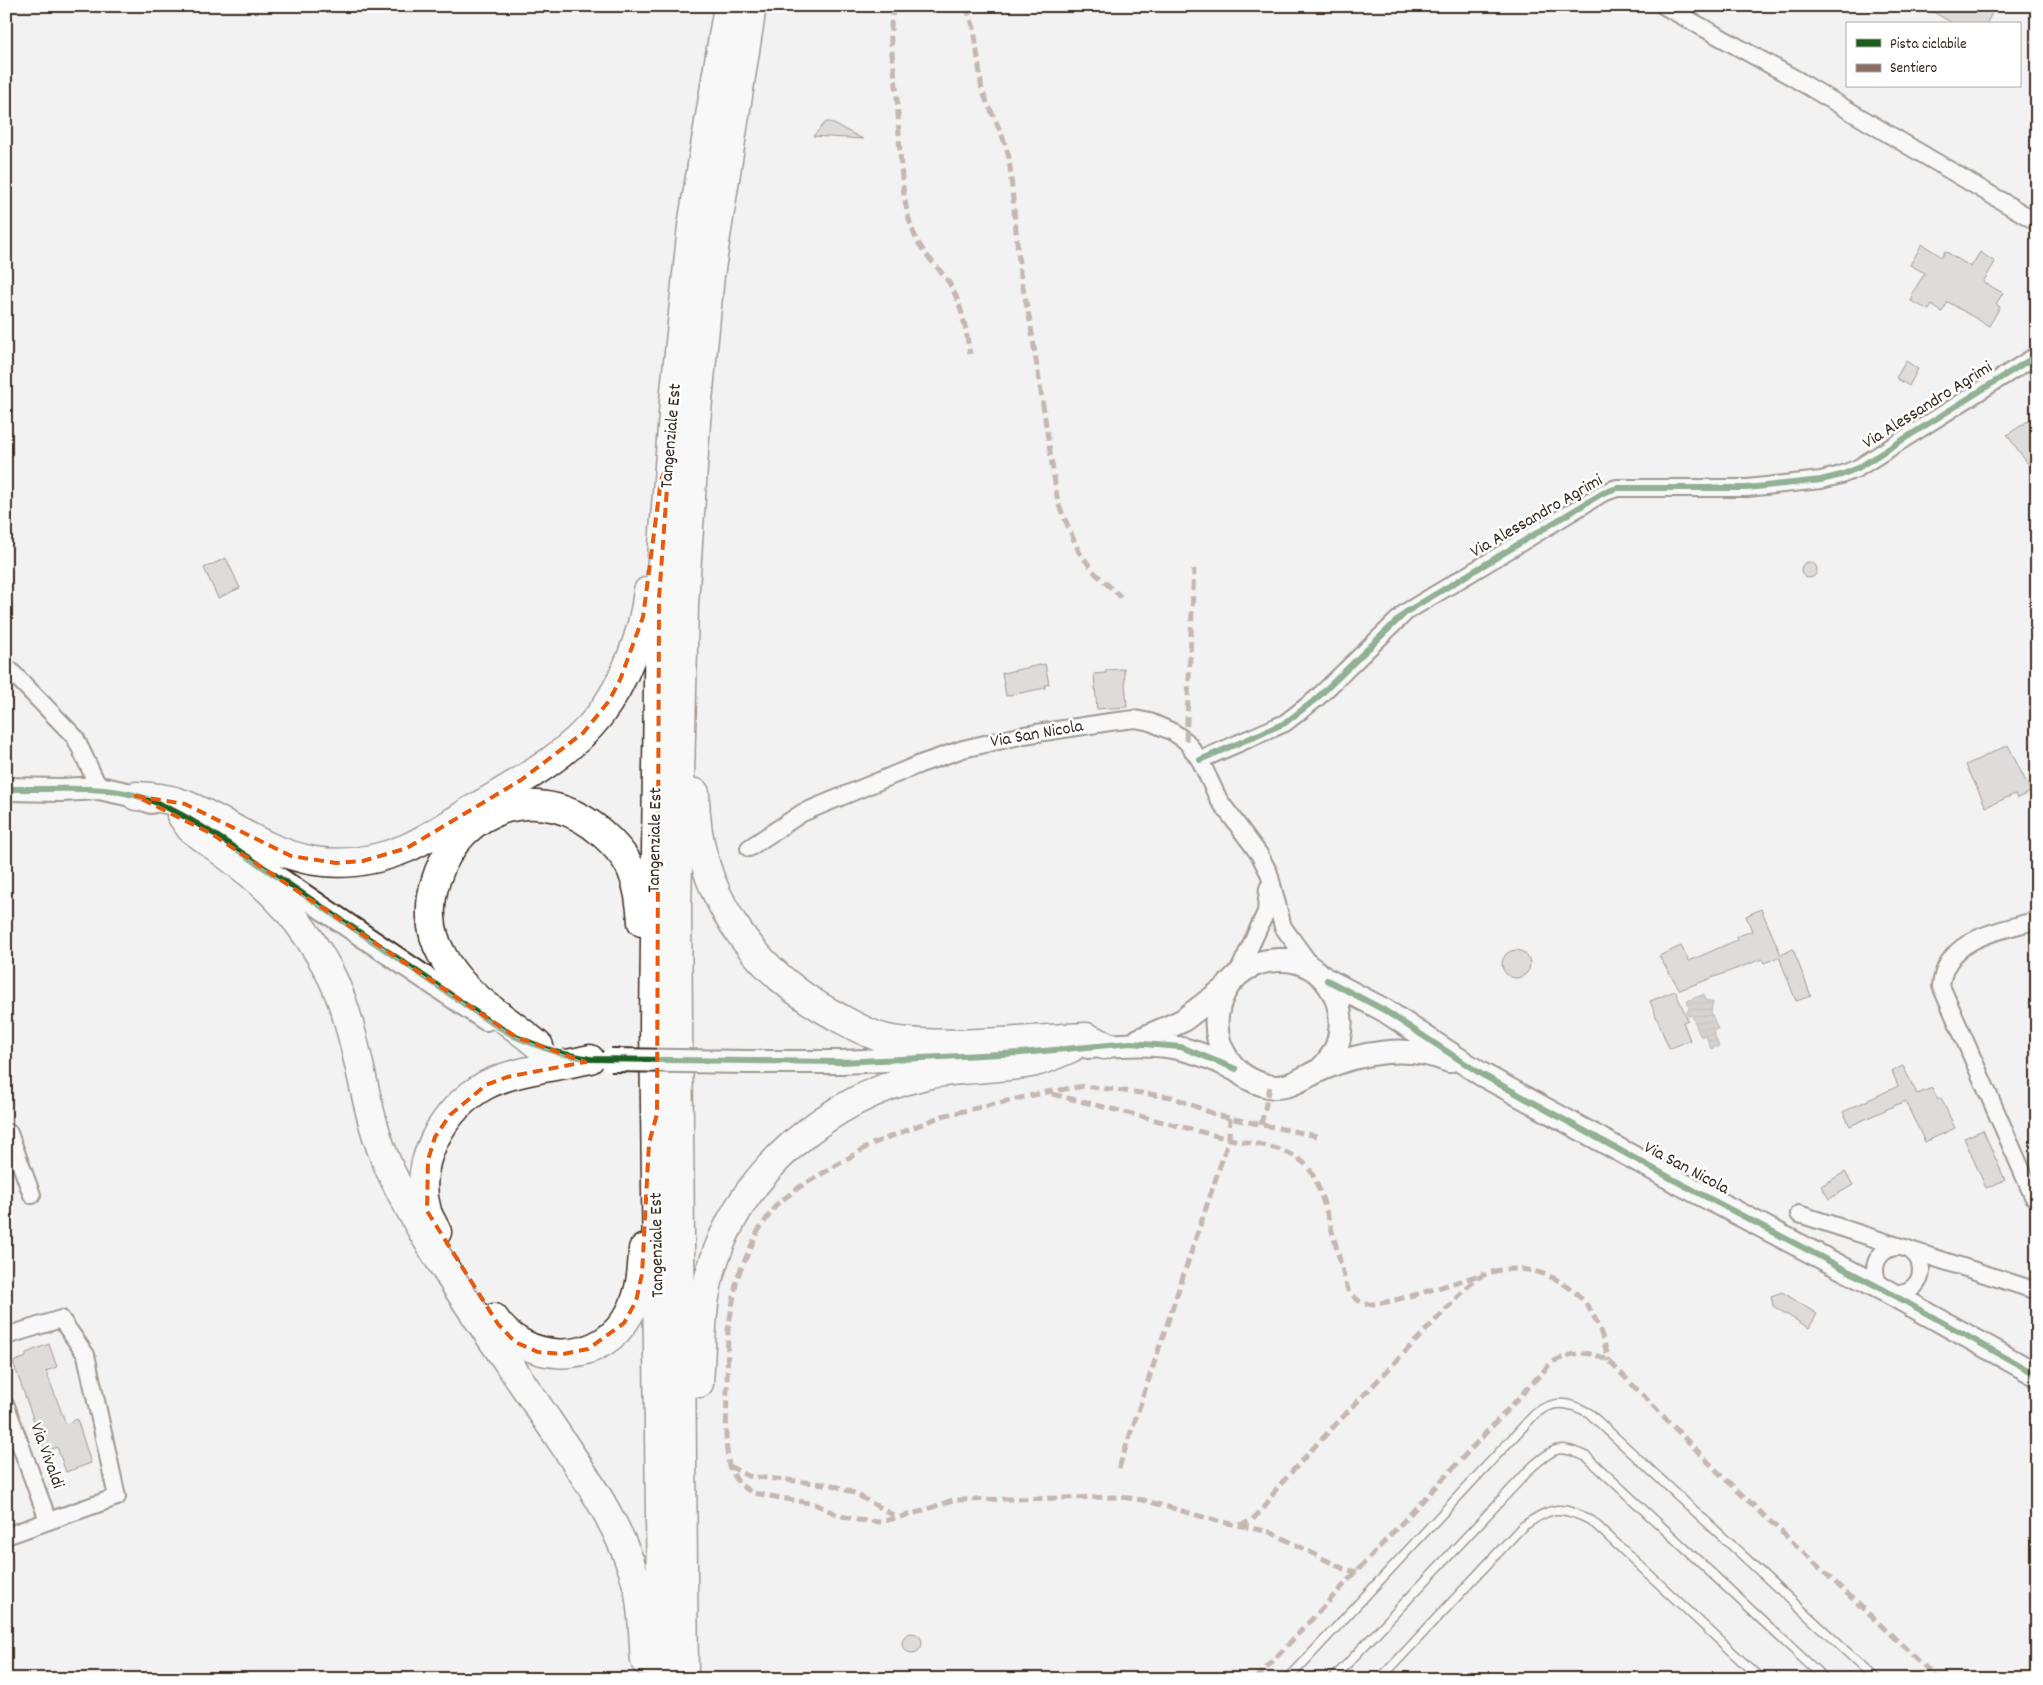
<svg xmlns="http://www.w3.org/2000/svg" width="2043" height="1685" viewBox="0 0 2043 1685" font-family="Dekko,sans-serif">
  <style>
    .water { fill: url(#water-rules); stroke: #827770 }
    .building { fill: #c6c0bd; stroke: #3b2a1e }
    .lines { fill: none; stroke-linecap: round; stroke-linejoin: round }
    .lane-casing { stroke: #3b2a1e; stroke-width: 11 }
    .street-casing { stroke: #3b2a1e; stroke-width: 20 }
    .secondary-casing { stroke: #3b2a1e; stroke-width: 26 }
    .highway-casing { stroke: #3b2a1e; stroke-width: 31 }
    .lane { stroke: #fff; stroke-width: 8 }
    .street { stroke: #fff; stroke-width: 16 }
    .secondary { stroke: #fff; stroke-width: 22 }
    .highway { stroke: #fff; stroke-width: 28 }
    .secondary-bridge-casing { stroke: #3b2a1e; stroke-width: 26; stroke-linecap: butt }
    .secondary-bridge { stroke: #fff; stroke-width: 22 }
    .quiet { stroke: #8d6e63; stroke-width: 5; stroke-dasharray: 10 5; stroke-linecap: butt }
    .cycleway-casing { stroke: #fff; stroke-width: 9 }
    .cycleway { stroke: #1b5e20; stroke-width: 6 }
    .marked { fill: none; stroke: #e8590c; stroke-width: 4; stroke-dasharray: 10 6; stroke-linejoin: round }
    .labels { text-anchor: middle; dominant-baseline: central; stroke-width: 5; stroke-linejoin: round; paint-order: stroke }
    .street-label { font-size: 18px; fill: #3b2a1e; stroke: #fff }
  </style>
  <defs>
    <pattern id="water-rules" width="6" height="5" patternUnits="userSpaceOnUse" patternTransform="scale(1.25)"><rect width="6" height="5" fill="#b2aba7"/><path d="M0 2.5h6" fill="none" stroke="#928b87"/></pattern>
  </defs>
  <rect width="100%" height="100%" fill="#f3f2f2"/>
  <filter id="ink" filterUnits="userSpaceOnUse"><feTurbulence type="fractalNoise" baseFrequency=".02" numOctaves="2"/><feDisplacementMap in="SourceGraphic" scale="10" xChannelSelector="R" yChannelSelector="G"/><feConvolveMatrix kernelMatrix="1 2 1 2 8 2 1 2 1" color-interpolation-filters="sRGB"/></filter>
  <g filter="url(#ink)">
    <path class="water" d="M1704,994l2,6 7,2 -2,10 7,17 -5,2 6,15 -8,3 -5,-13h-6l-8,-21 -4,1 -1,-5 2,-2 -2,-8z"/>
    <g class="building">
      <path d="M1923,6h73l-10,18h-32z"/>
      <path d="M826,122h4l33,17 -50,-3z"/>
      <path d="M1922,244l20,13 3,-6 26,16 9,-15 15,10 -12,20 20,11 -7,11 4,3 -11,19 -41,-24 -6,10 -10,-7 -3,5 -18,-9 2,-4 -2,-2 14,-22 -15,-8z"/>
      <path d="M1906,361l12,8 -9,17 -13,-8z"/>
      <path d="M2037,415v61l-30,-41z"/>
      <path d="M226,558l14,30 -22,10 -14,-30z"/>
      <circle cx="1809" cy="570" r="8"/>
      <path d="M1045,664l4,20 -4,1v3l-39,8 -4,-23z"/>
      <path d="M1124,669l3,38 -30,2 -3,-35 12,-1v-3z"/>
      <path d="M2008,745l23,47 -14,6 -2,-4 -29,13 -20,-42z"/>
      <path d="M1761,909l20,46 12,-6 18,47 -15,5 -17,-44 -15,6 -2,-4 -82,31 -21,-34 22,-10 8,15 48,-21 -1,-3 16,-6 -6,-15z"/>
      <circle cx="1516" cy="964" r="14"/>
      <path d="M1675,991l13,29 -5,2 7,18 -21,9 -19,-48z"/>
      <path d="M1903,1066l14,28 15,-6 6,12 3,-2 14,30 -30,14 -20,-41 -55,25 -7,-14 55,-26 -6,-15z"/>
      <path d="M1983,1130l22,50 -19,8 -22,-50z"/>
      <path d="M1845,1172l8,13 -24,14 -8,-13z"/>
      <path d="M1782,1292l35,22 -8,14 -36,-22 -2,-10z"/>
      <path d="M49,1344l8,23 -11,4 20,53 11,-5 14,44 -25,9 -9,-25 -12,5 -32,-90 13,-5v-4z"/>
      <circle cx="912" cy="1643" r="10"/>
    </g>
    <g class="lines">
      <defs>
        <g id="lane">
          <path d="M1288,1679l247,-265c19,-15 34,-12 54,-1l287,266"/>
          <path d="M1333,1679l200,-213c23,-19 26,-22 54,-9l238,222"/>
          <path d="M1380,1679l142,-152c30,-20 37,-23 70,-6l169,158"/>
        </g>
        <g id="street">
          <path d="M1664,6l130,72 243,144"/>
          <path d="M6,666l69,71 24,51"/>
          <path d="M1200,760l85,-37 31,-24 90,-87 197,-119 14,-5h130l74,-8 20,-5 17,-7 179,-113"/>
          <path d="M749,848l53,-35 118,-49 43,-15 61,-14 86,-13 25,-3 15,3 23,10 13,9 14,19 19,40 40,54 10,19 14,54 29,40"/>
          <path d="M1237,975l29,-63 2,-24"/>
          <path d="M6,1134l3,-1 23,62"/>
          <path d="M2033,1196l-92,-210c5,-49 57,-54 96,-66"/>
          <path d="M1799,1214l238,77"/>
          <circle cx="1898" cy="1270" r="23"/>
          <path d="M6,1336l55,-17 25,36 31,142 -111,39"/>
          <path d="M6,1406l42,114"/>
        </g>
        <g id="secondary">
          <path d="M6,789l56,1 37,-2 37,8 15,6"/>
          <path d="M241,853l245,166"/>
          <path d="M1327,980l57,30 97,64 193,106 214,112 149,83"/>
          <path d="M1139,1040l43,-19 42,-32"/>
          <path d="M1088,1047c58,-5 93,-6 146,22"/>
          <path d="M748,1062h93l136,-6"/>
          <path d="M1320,1070c8,-8 17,-20 19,-32 8,-37 -15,-76 -55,-78 -80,-3 -93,107 -16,126 19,5 36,-9 52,-16 40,-18 88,-26 129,-9"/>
        </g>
        <g id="highway">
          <path d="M695,793c0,98 56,177 139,222 19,10 38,22 59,25 59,9 133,-1 193,-3l18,8"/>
          <path d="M136,796c17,1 32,2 48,8 45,18 81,49 131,57 31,5 63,-1 92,-13 22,-10 44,-25 65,-38 45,-27 94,-52 127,-94 26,-34 44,-82 49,-125"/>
          <path d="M181,815l9,13c28,21 59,42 84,67 18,18 34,40 47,62 40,64 37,145 69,213 42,89 103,169 158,251 35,52 74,105 90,167 5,23 5,49 7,73"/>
          <path d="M539,1046c-34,-30 -77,-50 -98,-93 -12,-22 -13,-49 -5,-73 24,-77 109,-100 168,-45 11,10 24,24 29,39 6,15 8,32 9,48"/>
          <path d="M437,1232c-3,-7 -8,-14 -10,-21 -15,-49 17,-103 59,-126 29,-15 72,-18 104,-26"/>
          <path d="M494,1318c29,44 99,49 130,4 16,-21 18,-47 19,-73"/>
          <path d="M699,1383c3,-39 1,-79 13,-116 30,-97 117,-169 214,-192 35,-8 73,-5 109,-13 12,-3 24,-9 36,-14"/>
          <path d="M662,1679l-8,-656 5,-425 15,-197 18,-175 36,-220"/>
          <path d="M684,1679l-7,-771 7,-304 12,-182 14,-147 42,-269"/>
        </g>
      </defs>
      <use href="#lane" class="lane-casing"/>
      <use href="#street" class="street-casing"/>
      <use href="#secondary" class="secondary-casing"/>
      <use href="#highway" class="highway-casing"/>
      <use href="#lane" class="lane"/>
      <use href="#street" class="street"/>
      <use href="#secondary" class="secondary"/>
      <use href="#highway" class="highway"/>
      <defs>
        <path id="secondary-bridge" d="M611,1060l137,2"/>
      </defs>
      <use href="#secondary-bridge" class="secondary-bridge-casing"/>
      <use href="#secondary-bridge" class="secondary-bridge"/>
      <g class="quiet">
        <path d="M894,6c-8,31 1,59 3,91 3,39 2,105 18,139 8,20 27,33 37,52 11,21 14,43 18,66"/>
        <path d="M966,6l8,22 8,63 20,44 7,22 11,116 10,48 28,182 21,49 17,22 25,23"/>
        <path d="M1186,741l8,-172"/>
        <path d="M1052,1094c56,14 112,28 169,43 27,7 63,7 85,28 16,15 34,100 42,125 5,6 10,12 18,14 18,3 96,-24 117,-30"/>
        <path d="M1261,1125l9,-38"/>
        <path d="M1317,1136l-98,-20 -47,-19 -87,-11 -38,6 -105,24 -70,28 -74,44 -21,16 -19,27 -21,47 -9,52 -2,113 3,23 10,18 14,9 62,11 23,11 20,5 22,2 39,-10 34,-12 168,-3 22,3 75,21 52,11 74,37 13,3"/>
        <path d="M729,1466l19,10 85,9 23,9 42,24"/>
        <path d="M1119,1468l110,-329 1,-21"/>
        <path d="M1239,1525l12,-4 13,-13 13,-20 40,-44 156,-163c35,-24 88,-10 113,23 13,17 18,38 23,57"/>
        <path d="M1256,1679l296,-317c22,-10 35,-13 57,-1l113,115 216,203"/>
      </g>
      <defs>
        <g id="cycleway">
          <path d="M1200,760l85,-37 31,-24 90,-87 197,-119 14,-5h130l74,-8 20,-5 17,-7 179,-113"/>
          <path d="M6,789c42,1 87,-4 128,6 46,12 101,54 141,80 71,48 142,96 212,145l29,17 23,9 20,7 31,6 251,3 180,-9 110,-10 50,4 55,22"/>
          <path d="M1327,980l57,30 97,64 193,106 214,112 149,83"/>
        </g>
      </defs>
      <use href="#cycleway" class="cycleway-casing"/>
      <use href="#cycleway" class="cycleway"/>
    </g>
  </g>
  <path d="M0 0H2043V1685H0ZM669,460l-10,138 -2,516 -8,29 -7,131 -6,27 -12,22 -36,26 -25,5 -25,-2 -23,-10 -17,-18 -71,-113 1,-51 7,-23 15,-22 36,-30 21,-8 78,-15 -69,-25 -304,-203 -76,-38 49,8 106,52 45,7 27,-2 44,-13 114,-68 62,-47 26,-32 11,-21 23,-63 18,-137z" fill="#f3f2f2" fill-opacity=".55" fill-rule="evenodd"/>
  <path class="marked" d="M669,460l-10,138 -2,516 -8,29 -7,131 -6,27 -12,22 -36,26 -25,5 -25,-2 -23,-10 -17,-18 -71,-113 1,-51 7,-23 15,-22 36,-30 21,-8 78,-15 -69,-25 -304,-203 -76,-38 49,8 106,52 45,7 27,-2 44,-13 114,-68 62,-47 26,-32 11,-21 23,-63 18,-137z"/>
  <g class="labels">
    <g class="street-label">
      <text transform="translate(1928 406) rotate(-32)">Via Alessandro Agrimi</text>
      <text transform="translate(672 436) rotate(-85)">Tangenziale Est</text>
      <text transform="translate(1537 517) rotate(-30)">Via Alessandro Agrimi</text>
      <text transform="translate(1037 735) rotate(-10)">Via San Nicola</text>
      <text transform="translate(656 840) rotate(-89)">Tangenziale Est</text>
      <text transform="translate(1686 1169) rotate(28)">Via San Nicola</text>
      <text transform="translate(658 1245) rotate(-91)">Tangenziale Est</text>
      <text transform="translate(46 1456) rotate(70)">Via Vivaldi</text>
    </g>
  </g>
  <rect width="2043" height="1685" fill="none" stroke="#fff" stroke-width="25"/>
  <rect x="12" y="12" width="2018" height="1660" fill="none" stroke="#3b2a1e" stroke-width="2" filter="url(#ink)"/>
  <rect x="1846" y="22" width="175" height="65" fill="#ffffff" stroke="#b1aaa5"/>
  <rect x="1856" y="39" width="25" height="8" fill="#1b5e20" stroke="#b1aaa5"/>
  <text x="1890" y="48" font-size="15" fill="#3b2a1e">Pista ciclabile</text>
  <rect x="1856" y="64" width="25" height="8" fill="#8d6e63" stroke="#b1aaa5"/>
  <text x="1890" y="72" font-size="15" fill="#3b2a1e">Sentiero</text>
</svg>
